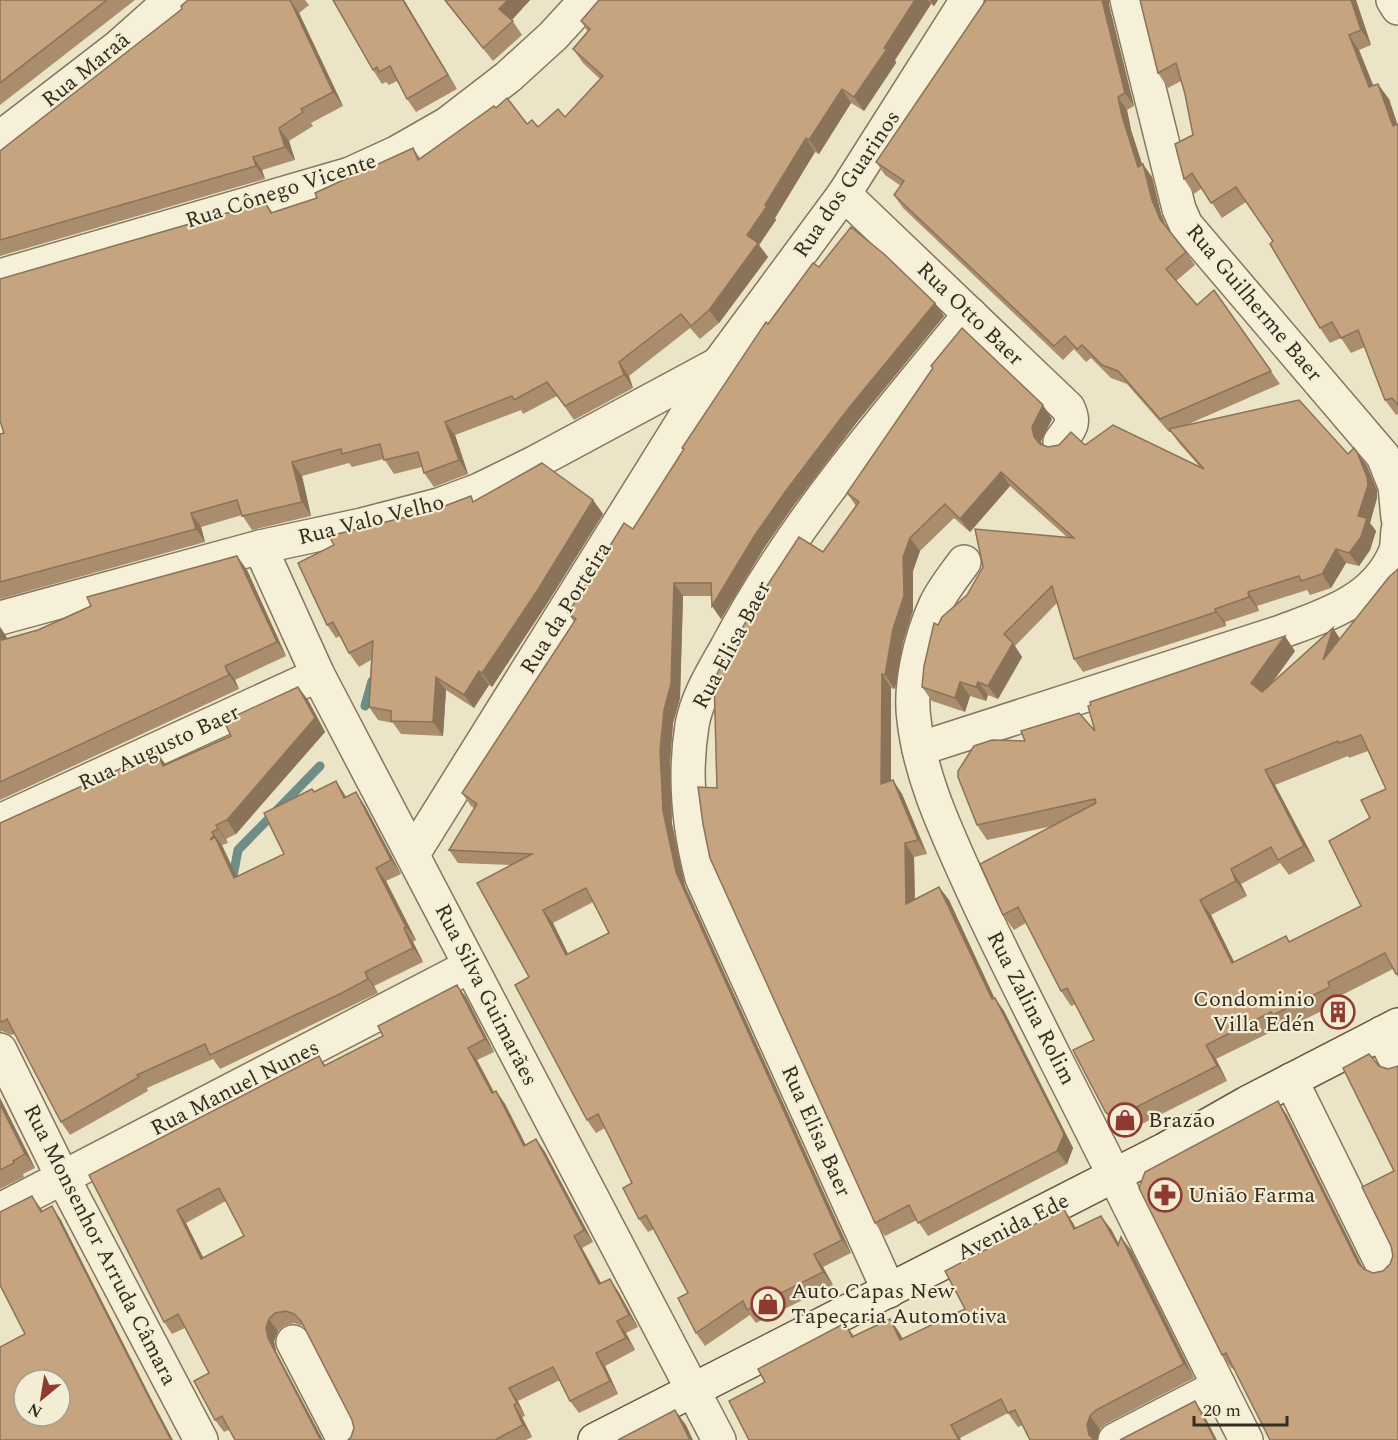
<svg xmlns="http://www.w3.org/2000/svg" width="1398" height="1440" viewBox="0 0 1398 1440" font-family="Spectral,serif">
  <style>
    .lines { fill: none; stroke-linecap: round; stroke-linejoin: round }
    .stream { stroke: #6e8c88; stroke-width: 9 }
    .street-casing { stroke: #85765d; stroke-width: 36 }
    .secondary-casing { stroke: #665840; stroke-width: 36 }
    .street { stroke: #f6f0d9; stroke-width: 33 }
    .secondary { stroke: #f6f0d9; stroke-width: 33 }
    .wall { fill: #aa8d6d; fill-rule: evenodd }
    .shaded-wall { fill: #8b7359 }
    .building { fill: #c6a47f; stroke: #8b7359; stroke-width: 1.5; fill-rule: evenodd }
    .labels { text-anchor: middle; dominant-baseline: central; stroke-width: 4.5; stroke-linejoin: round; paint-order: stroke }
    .street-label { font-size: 22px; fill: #362d20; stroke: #f3edd5 }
    .poi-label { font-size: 22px; fill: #362d20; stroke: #f3edd5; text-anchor: start }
  </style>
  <rect width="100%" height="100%" fill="#ebe4c6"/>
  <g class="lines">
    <g class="stream">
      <path d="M365,706l7,-25"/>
      <path d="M232,882l6,-32 82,-84"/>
    </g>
    <defs>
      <g id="street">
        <path d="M1127,0l52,209 7,16 197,231 12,30 3,32"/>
        <path d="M1393,0l5,8"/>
        <path d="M0,138l118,-91 53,-47"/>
        <path d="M844,194l224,214c8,16 1,21 -8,34"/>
        <path d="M0,276l350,-102 48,-22 49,-28 61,-47 45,-41 33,-36"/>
        <path d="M260,547l58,128 401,765"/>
        <path d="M964,562c-10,14 -22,28 -29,44 -14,31 -26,79 -21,114 6,53 28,102 50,151 28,63 60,125 91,187 65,127 127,255 191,382"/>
        <path d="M0,618l260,-71 102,-22 77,-20 40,-15 55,-27 184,-99"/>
        <path d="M919,749l359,-116c45,-17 96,-31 117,-80 3,-7 2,-16 3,-23"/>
        <path d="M0,821l318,-146"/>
        <path d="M413,854l306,-491 125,-169 123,-194"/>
        <path d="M1382,1033l16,31"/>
        <path d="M0,1050l62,126 139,264"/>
        <path d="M1291,1080l93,188"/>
        <path d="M0,1210l470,-244"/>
        <path d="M889,1291l-187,-413c-13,-49 -18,-102 -10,-153 5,-28 21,-53 35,-78 64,-122 156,-227 243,-333"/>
        <path d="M293,1342l51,98"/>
        <path d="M1115,1440l104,-54"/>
      </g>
      <path id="secondary" d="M595,1440l569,-290 83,-47 151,-78"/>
    </defs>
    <use href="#street" class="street-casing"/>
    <use href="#secondary" class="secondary-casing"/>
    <use href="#street" class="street"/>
    <use href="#secondary" class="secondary"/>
  </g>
  <g class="wall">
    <path d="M0,0h135l-135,105z"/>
    <path d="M188,0h117l4,5 -10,8 44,93 -32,17 2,3 -24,15 6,19 -33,10 3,9 -265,77v-105l182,-142z"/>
    <path d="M404,0l53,89 -41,23 -9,-13 -10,-18 -8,4 -3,-3 -4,2 -9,-14z"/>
    <path d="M444,0h86l-18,20 10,15 -29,26z"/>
    <path d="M599,0h339l-4,6 -3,-2 -36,56 1,3 -32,48 -13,-8 -32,51 -4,-2 -40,66 1,2 -17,25 9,12 -49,66 -19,16 -10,-11 -61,48 4,12 -59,32 -17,-24 -34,18 -2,-4 -66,25 13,39 -34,13 -10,-14 -2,-6 -28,7 -10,-15 -32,8 -3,-4 -47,13 9,40 -59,14 -10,-15 -41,12 4,15 -205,57v-165l4,-1 261,-231 8,11 44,-15 96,-50 7,10 76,-50 31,16 11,3 27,-10 35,-38 -17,-16 -10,-14 15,-17 -7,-11z"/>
    <path d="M1140,0h216l15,45 -12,5 14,35 16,14 8,25h1v290l-2,1 -11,-15 -20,-53 -14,6 -10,-15 -11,5 -10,-15 -47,-87 -27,-39 -24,16 -20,-30 -8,6 -10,-15 9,-44 -8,-41 -4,-13 -13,7 -10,-15z"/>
    <path d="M1109,5l25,101 -7,4 4,20 11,34 10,13 9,37 6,15 19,23 9,13 -19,16 21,24 17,-15 66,94 -96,42 164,28 9,-2 10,14 10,24v8l-7,25 6,8 -6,19 -11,16 -13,-3 -15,25 -21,7 -3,-5 -50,16 2,5 -34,11 1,4 -143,46 -9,-13 -17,-56 -42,43 7,11 -24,42 -10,-4 -2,6 -16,-5 -5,16 -33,-11 -10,-14 16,-62 130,-87 -58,-52 -40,46 -16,-14 -34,33 -7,20v39l-10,32 -8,47 -4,-1v93l11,13 25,60 -13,3 1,42 24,-12 10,13 45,98 10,13 69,137 -6,16 -139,72 -11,-16 -32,16 -10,-13 -158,-435 106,-236 33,-46 -9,-13 86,-124 -2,-3 121,53 -11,22 1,4 6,2 37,-2 115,22 -21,-24 -8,-11h-2l-42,-48 -16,-6 -20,-20 -5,4 -12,-13 -11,11 -160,-152 -9,-13 7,-9 -16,-11 -9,-13z"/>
    <path d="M819,267l116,36 9,13 -87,106 -63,83 -30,43 -43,71 -9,-13v-10h-29l-3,102 -7,25 -3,40 2,61 13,62 166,367 -28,14 10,18 -77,38 -6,-8 -45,31 -9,-13 -8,-40 -34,-64 -6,3 -9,-13 -7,-36 -27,-55 -9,5 -9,-13 -58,-143 -19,-112 -52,-2 -9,-13 25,-42 -3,-2 -9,-13 112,-171 -6,-9 65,-84 50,-79 -1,-2 86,-124zM593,902l16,31 -41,21 -15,-31z"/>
    <path d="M593,500l10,14 -57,91 -54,82 -3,-2 -15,23 -28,-18 -3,46 -42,-2 -8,-11 -15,-3 -9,-13 2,-47 -12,7 -10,-14 -9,-17 -4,2 -9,-13 148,-124z"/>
    <path d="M237,556l10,14 39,86 -51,24 4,9 -239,111v-173l6,9 1,3 31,-9z"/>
    <path d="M1398,569v408l-5,-8 -55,28 2,5 -57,28 -2,-3 -65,32 11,22 -99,50 -12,-3 -10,-15 -12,-73 -18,-36 -5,2 -10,-15 -35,-68 -12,7 -11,-15 50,-89 -66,14 -10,-15 48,-84 70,-10 200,-80 -23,32 68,-44zM1368,751l18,38 -16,29 -9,88 -71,36 -4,-6 -52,26 -23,-47 36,-19 -6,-12 39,-21 9,12 26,-14 -40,-76 73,-29 1,2z"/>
    <path d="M298,687l10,13 17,32 -89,102 -10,5 2,4 -6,2 1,4 14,28 47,-23 30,-62 32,5 19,9 36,68 -15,7 30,59 -3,2 10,20 -49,24 4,7 -27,13 -131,63 -7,-10 -66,29 1,3 -78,44 -9,-13 -46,-88 -4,1 -9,-4 -2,1v-209l166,-58 65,-29z"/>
    <path d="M466,997l28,55 -17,8 17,32 2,-1 9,13 21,41 10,-6 9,13 48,90 -11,6 19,35 17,8 20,36 -12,6 9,17 -30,16 13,28 -39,19 -9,-12 -10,-21 -42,21 7,15 -3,1 10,20 -6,3h-178l3,-3 3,-9 -2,-8 -47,-92 -2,-2 -9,-3 -10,3 -6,5 -4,10 2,10 -47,79 -5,2 -9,-12 -6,-47 -24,-45 -13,6 -8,-12 -75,-147 230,-119 7,10zM226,1201l18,35 -41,22 -17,-35z"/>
    <path d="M1379,1066l9,3 9,-2 1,373 -165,-72 -1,1 -10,-14 65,-240 77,155 9,3 10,-2 7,-7 3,-8 1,-85z"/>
    <path d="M0,1098l35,70 -12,6 1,3 -24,12z"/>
    <path d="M1064,1209l12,19 35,1 8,15 12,6 63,128 -88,46 -6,5 -3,11h-67l-7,-15 -5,2 -10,-14 -48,25 -195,-56 80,-59 9,13 45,-4 4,7 62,-30z"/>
  </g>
  <g class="shaded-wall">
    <path d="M290,0l9,13 44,93 -10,-14z"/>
    <path d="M403,0h1l53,89 -9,-14z"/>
    <path d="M508,0h22l-21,23 -10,-14z"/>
    <path d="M915,0h13l3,4 -36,56 1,3 -32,48 -10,-14 30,-49z"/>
    <path d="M930,0h8l-4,6z"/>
    <path d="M1102,0h7v5l25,101 -9,-13z"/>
    <path d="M1351,0h5l15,45 -10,-15z"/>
    <path d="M1349,35l10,15 21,52 -11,-15z"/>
    <path d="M1378,84l11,15 9,27h-5z"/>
    <path d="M842,89l9,14 -32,51 -10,-14z"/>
    <path d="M1118,97l9,13 4,20 12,37v-3l9,13 9,37 8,19 -9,-14 -22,-52 -16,-51z"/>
    <path d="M279,128l10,13 6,19 -10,-13z"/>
    <path d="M806,138l9,14 -40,66 1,2 -17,25 9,12 -49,66 -10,-13 38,-75z"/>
    <path d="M253,157l9,13 3,9 -9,-13z"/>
    <path d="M935,303l9,13 -87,106 -63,83 -30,43 -43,71 -9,-13 43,-71 30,-43 63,-83z"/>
    <path d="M619,362l10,14 4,12 -9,-13z"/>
    <path d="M1043,405l9,14 -11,22 2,9 -9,-13 -2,-10z"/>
    <path d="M445,422l10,13 13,39 -9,-14z"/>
    <path d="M1357,452l10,14 10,24v8l-7,25 6,8 -6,19 -11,16 -10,-13 9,-37z"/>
    <path d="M292,462l10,14 9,40 -9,-14z"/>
    <path d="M1001,472l9,14 -40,46 -10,-13z"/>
    <path d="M593,500l10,14 -57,91 -54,82 -10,-14z"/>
    <path d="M191,513l10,14 4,15 -9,-13z"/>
    <path d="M910,538l10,13 -7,20v39l-10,32 -8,47 -10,-14 18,-118z"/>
    <path d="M1336,549l10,14 -15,25 -9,-14z"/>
    <path d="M237,556l10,14 39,86 -9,-14z"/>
    <path d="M674,583l9,13 -3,102 -7,25 -3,40 2,61 13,62 166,367 -9,-13 -166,-368 -13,-61 -3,-61z"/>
    <path d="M1248,592l9,14 2,5 -10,-14z"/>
    <path d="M1215,609l10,13 1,4 -10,-14z"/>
    <path d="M0,627l6,9 5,18 -9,-14 -2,-6z"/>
    <path d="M1333,628l10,15 -20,17z"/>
    <path d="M1285,636l10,15 -34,47 -10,-15z"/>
    <path d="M1013,643l9,14 -24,42 -10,-13z"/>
    <path d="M225,666l10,14 4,9 -10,-14z"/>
    <path d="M479,671l10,14 -15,23 -10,-13z"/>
    <path d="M882,674l9,14v109l-10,-13z"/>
    <path d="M436,677l10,13 -3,46 -10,-14z"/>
    <path d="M960,682l10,14 -5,16 -10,-14z"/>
    <path d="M978,682l10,13 -2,6 -10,-14z"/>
    <path d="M298,687l10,13 17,32 -89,102 -9,-14z"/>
    <path d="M157,752l9,13 -3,1z"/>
    <path d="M1265,770l10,15 40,76 -11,-15z"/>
    <path d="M893,780l9,14 25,60 -9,-14z"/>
    <path d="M336,781l9,14 9,17 -10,-14z"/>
    <path d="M356,792l9,14 36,68 -10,-14z"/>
    <path d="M216,825l10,14 2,4 -10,-14z"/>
    <path d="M212,832l10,13 22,47 -34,-52z"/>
    <path d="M905,843l9,14 1,61 -9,-14z"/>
    <path d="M376,868l10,13 30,59 -10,-13z"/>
    <path d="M1231,869l10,15 6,12 -11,-15z"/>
    <path d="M939,887l10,13 52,112 -9,-13z"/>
    <path d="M1200,900l11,15 31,63 -10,-15z"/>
    <path d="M543,910l10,13 22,45 -9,-13z"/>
    <path d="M404,928l9,14 10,20 -10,-14z"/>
    <path d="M365,972l9,14 4,7 -10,-14z"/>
    <path d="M457,985l9,12 28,55 -9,-13z"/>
    <path d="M995,998l9,13 69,137 -6,16 -10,-13z"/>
    <path d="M1206,1045l10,14 11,22 -10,-15z"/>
    <path d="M468,1048l9,12 24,46 -9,-13z"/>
    <path d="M496,1091l9,13 27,54 -8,-12z"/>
    <path d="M0,1098l35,70 -10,-14 -25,-50z"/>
    <path d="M1278,1101l9,14 80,161 -9,-13z"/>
    <path d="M536,1139l9,13 48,90 -9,-12z"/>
    <path d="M32,1196l10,14 8,16 -9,-14z"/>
    <path d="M52,1206l9,14 95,188 17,32h-2l-24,-46z"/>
    <path d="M1064,1209l9,14 11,20 -10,-14z"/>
    <path d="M177,1210l9,13 24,48 -9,-12z"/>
    <path d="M1101,1216l10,13 16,31 -9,-14z"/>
    <path d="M574,1236l8,12 26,48 -9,-12z"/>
    <path d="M1121,1237l10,13 63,128 -10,-14z"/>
    <path d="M814,1254l9,13 10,18 -10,-13z"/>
    <path d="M610,1279l8,12 20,36 -9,-12z"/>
    <path d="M269,1319l9,12 -4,10 2,10 47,89h-2l-2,-3 -51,-99 -2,-10z"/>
    <path d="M890,1319l9,13 11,22 -10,-14z"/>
    <path d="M617,1321l9,12 9,17 -9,-12z"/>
    <path d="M596,1353l9,13 13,28 -8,-13z"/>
    <path d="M509,1388l9,13 7,15 -8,-13z"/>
    <path d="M1195,1401l9,14 13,25h-2z"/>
    <path d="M514,1405l8,12 10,20 -9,-12z"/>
    <path d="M675,1410l11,15 7,15h-3z"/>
    <path d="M1090,1416l10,13 -3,11h-5l-3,-5 -2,-10z"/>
    <path d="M951,1425l9,13 1,2h-2z"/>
  </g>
  <g class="building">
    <path d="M0,0h107l-107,83z"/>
    <path d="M188,0h102l43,92 -32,17 2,3 -24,16 6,19 -32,10 3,9 -256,74v-89l182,-142 -1,-3z"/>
    <path d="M333,0h70l45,75 -41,24 -17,-33 -11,6 -2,-5 -4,3z"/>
    <path d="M445,0h63l-9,9 14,12 -30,27z"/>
    <path d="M599,0h316l-31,48 3,1 -33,48 -12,-8 -33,51 -3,-2 -41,67 2,1 -20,29 11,8 -49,67 -18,16 -10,-12 -62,48 5,13 -59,31 -18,-24 -33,18 -2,-4 -67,26 14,38 -35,13 -6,-21 -34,8 -4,-16 -38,10 -1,-5 -49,13 10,40 -60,14 -5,-16 -46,13 5,16 -196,53v-148l4,-1 -4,-12v-142l265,-77 6,11 46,-15 -2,-5 98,-45 5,12 76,-54 2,2 11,-10 20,26 5,-4 6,7 20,-18 7,8 38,-41 -30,-27 17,-20 -9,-8z"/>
    <path d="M986,0h116l23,93 -7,4 4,19 16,51 5,-3 9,36 8,19 26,33 -20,17 31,36 17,-15 57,81 -111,48 -42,-48 -16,-6 -20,-20 -5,4 -12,-13 -11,10 -160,-151 10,-14 -28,-19z"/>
    <path d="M1140,0h211l10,30 -12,5 20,52 9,-3 15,42 5,-2v281l-6,-7 -7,2 -27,-70 -17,8 -9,-16 -12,6 -50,-84 3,-3 -37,-54 -25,16 -19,-30 -8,6 -9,-35 18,-9 -8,-41 -9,-31 -18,10z"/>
    <path d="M851,227l33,27 51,49 -87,106 -63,83 -30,43 -43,71 -1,-23h-37l-3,101 -7,26 -4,40 3,61 13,61 166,368 -28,14 9,18 -76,38 -4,-9 -47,32 -18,-35 10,-5 -42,-78 -7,4 -16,-31 9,-5 -34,-69 -11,6 -72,-135 14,-8 -52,-94 55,-29 -83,-4 28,-46 -15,-11 114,-174 -8,-6 56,-90 9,6 51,-80 -2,-1 84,-126 2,2 45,-61 6,4zM586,888l23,45 -43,22 -23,-45z"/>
    <path d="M962,328l81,77 -11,22 2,10 6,7 8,3 11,-2 12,-13 14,13 28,-20 91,44 -35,-40 130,-29 49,54 6,-6 3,4 10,25 1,8 -10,31 9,2 -6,19 -12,16 -13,-4 -14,25 -21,7 -2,-5 -51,16 1,5 -34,12 1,3 -142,47 -22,-73 -48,48 9,9 -25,43 -10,-4 -2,5 -16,-5 -5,16 -33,-11 2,-21 10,-43 4,2 4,-8 25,-22 16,-28 -8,-38 99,9 -73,-66 -41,47 -15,-15 -35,34 -7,19 1,39 -11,33 -8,46 -3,-1 -1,110 12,-4 25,60 -13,3 1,61 33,-17 53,112 3,-1 69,136 -7,17 -139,72 -9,-18 -34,18 -165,-365 -7,-34 -5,-37 19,1 -3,-109 45,-81 40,-61 24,15 36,-50 -12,-9 86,-125 -2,-2z"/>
    <path d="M542,463l51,37 -56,91 -55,82 -3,-2 -15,24 -28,-18 -3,45 -42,-1v-10l-22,-4 4,-66 -24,12 -16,-31 -6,3 -29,-62 36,-18 -5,-9 105,-26 37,-14 2,6z"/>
    <path d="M237,556l40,86 -52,24 4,9 -229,107v-148l2,6 36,-10 53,-24 -4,-9z"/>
    <path d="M1398,569v404l-2,1 -11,-21 -57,29 2,5 -57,28 -2,-3 -65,33 11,21 -100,51 -11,-4 -33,-63 21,-10 -27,-52 -6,3 -43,-84 -15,8 -23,-51 116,-61 -1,-4 -118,26 -19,-48v-6l16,-25 18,-6 33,1 -4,-10 58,-18 16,18 -7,-25 3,-1 -1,-3 195,-66 -34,47 11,9 71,-64 -10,32 66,-83zM1361,735l25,54 -25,11 9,18 -41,23 32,65 -72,36 -3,-6 -54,27 -32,-63 36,-19 -5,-12 40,-22 7,13 26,-14 -39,-76 73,-29 1,2z"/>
    <path d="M298,687l17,31 -88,102 -11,5 2,4 -6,3 2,3 -4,5 5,-3 19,41 50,-24 -20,-41 48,-24 2,3 22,-11 8,17 12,-6 35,68 -15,8 30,59 -2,1 9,20 -48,24 3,7 -26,14 -132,62 -5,-11 -68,31 2,2 -78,45 -54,-103 -5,3 -2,-1v-198l157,-71 6,14 68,-30 -7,-15z"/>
    <path d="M457,985l28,54 -17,9 24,45 4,-2 28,55 12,-7 48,91 -10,6 25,48 11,-5 19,36 -12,6 9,17 -30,15 14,28 -40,20 -17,-34 -44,21 8,15 -3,2 9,20 -28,15h-147l3,-3 3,-9 -2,-8 -51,-99 -7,-7 -8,-3 -11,2 -6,6 -3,9 2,10 51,99 3,3h-87l-13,-24 -7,4 -21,-39 15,-8 -31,-59 -14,8 -75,-147 230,-119 5,10 59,-30 -5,-10zM219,1188l25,48 -43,23 -24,-49z"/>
    <path d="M1369,1054l10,12 9,3 10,-3v374h-128l-44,-87 -4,2 -83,-167 6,-16 133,-71 80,162 6,6 9,4 10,-2 7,-7 3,-8 -2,-10 -29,-59 32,-16 -51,-103z"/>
    <path d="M0,1104l25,50 -12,7 1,2 -14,7z"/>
    <path d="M32,1196l9,16 11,-6 95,188 24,46h-171v-93l25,-13 -25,-49v-73zM24,1380h36v36h-36z"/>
    <path d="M1064,1209l10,20 27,-13 17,30 3,-9 63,127 -88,46 -6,6 -3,9 2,10 5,5h-64l-15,-30 -7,3 -7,-14 -50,26 8,15h-210l-20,-39 36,-19 -7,-13 87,-46 7,14 38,-18 10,21 65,-31 -20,-38z"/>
    <path d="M1195,1401l20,39h-95z"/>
    <path d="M675,1410l15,30h-72z"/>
  </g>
  <defs>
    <symbol id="building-ring" viewBox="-11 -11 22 22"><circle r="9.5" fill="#f3edd5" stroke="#8f3b32" stroke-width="1.5"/><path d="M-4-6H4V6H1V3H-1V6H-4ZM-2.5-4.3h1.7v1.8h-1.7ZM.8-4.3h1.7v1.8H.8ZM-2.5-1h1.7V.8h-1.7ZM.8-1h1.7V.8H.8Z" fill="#8f3b32"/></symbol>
    <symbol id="shop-ring" viewBox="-11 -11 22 22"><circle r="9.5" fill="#f3edd5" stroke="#8f3b32" stroke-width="1.5"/><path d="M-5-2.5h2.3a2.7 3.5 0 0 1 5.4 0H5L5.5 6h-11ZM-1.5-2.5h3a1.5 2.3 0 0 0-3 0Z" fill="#8f3b32"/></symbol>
    <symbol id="pharmacy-ring" viewBox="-11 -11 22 22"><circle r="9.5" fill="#f3edd5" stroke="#8f3b32" stroke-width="1.5"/><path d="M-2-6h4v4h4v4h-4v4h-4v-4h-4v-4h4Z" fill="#8f3b32"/></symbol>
  </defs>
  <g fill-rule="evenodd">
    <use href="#building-ring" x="1319" y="993" width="38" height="38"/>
    <use href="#shop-ring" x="1106" y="1101" width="38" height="38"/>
    <use href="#pharmacy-ring" x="1146" y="1176" width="38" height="38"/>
    <use href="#shop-ring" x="749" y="1285" width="38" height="38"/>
  </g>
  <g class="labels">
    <g class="street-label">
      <text transform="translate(86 70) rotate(-39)">Rua Maraã</text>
      <text transform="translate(847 184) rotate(-56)">Rua dos Guarinos</text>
      <text transform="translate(281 191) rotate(-18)">Rua Cônego Vicente</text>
      <text transform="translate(1254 303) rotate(50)">Rua Guilherme Baer</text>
      <text transform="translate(970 314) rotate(44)">Rua Otto Baer</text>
      <text transform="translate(371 520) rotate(-14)">Rua Valo Velho</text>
      <text transform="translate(566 608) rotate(-58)">Rua da Porteira</text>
      <text transform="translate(732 645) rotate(-62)">Rua Elisa Baer</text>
      <text transform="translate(159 748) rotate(-25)">Rua Augusto Baer</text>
      <text transform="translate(486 995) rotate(63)">Rua Silva Guimarães</text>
      <text transform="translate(1031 1008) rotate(63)">Rua Zalina Rolim</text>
      <text transform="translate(235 1088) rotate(-27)">Rua Manuel Nunes</text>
      <text transform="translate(816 1131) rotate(66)">Rua Elisa Baer</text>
      <text transform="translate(1013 1227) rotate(-27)">Avenida Ede</text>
      <text transform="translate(100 1245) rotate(63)">Rua Monsenhor Arruda Câmara</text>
    </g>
    <g class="poi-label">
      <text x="1315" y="999" text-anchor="end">Condominio<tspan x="1315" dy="25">Villa Edén</tspan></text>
      <text x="1148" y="1120">Brazão</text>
      <text x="1188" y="1195">União Farma</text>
      <text x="791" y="1291">Auto Capas New<tspan x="791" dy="25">Tapeçaria Automotiva</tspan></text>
    </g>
  </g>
  <g transform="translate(42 1398) rotate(210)"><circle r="28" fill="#f3edd5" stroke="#a7a08d" stroke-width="1.5"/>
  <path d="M0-4.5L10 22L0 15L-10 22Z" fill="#8f3b32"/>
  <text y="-9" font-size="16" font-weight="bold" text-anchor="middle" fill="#362d20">N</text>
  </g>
  <path d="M1194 1416v9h93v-9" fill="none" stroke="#362d20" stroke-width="3"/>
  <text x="1203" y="1416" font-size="18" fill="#362d20" stroke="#f3edd5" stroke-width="4.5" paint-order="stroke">20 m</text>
</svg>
